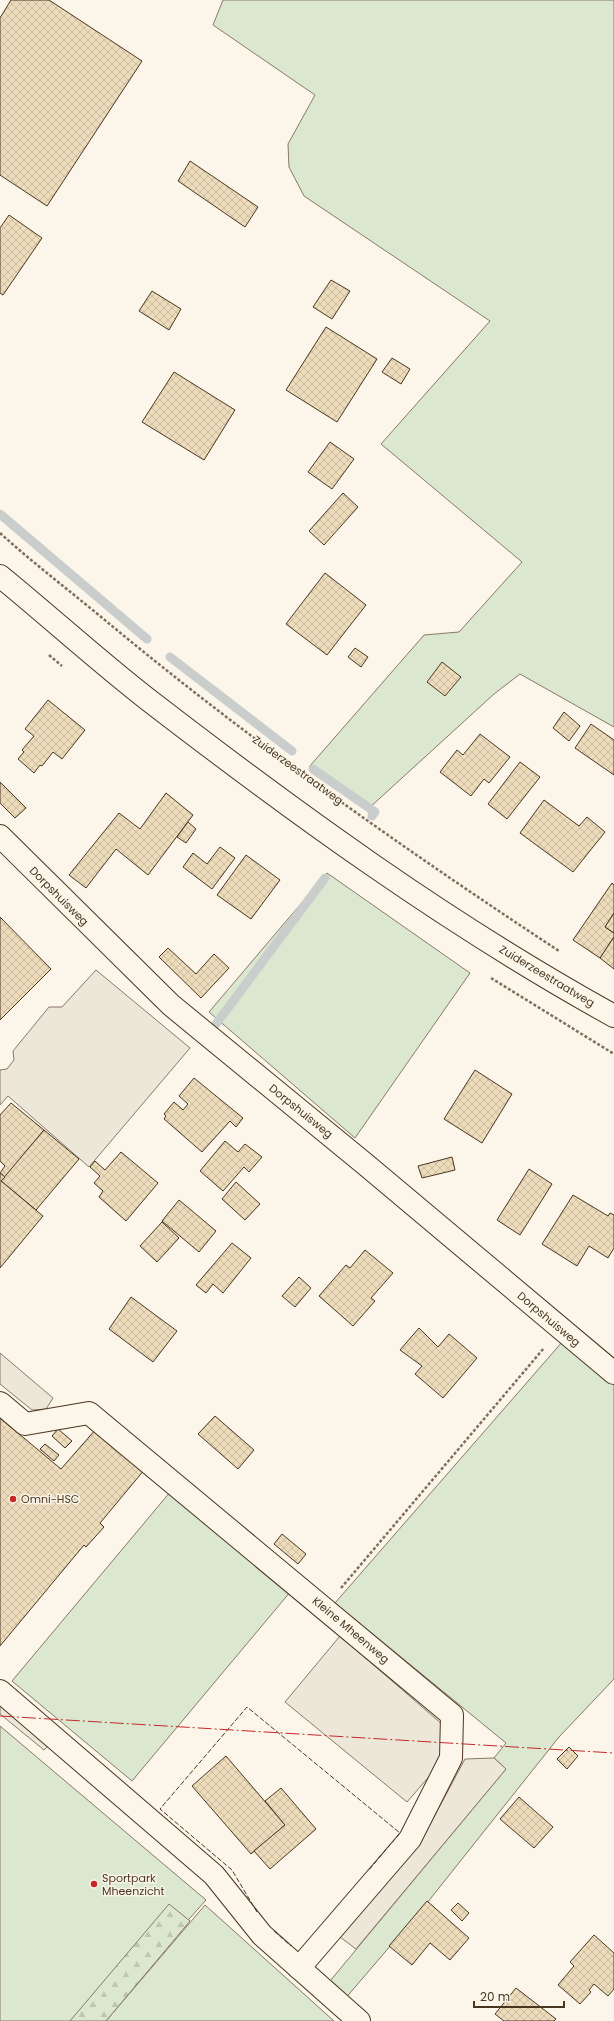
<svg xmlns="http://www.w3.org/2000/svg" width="614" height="2021" viewBox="0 0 614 2021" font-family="Poppins,sans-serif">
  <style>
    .green { fill: #dce7d0; stroke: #887966 }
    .forest { fill: url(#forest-firs); stroke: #887966 }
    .parking { fill: #ede7d9; stroke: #887966 }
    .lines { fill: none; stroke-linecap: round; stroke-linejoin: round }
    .stream { stroke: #c9cecd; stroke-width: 9 }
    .building { fill: url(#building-cross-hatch); stroke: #4a3520 }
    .minor-casing { stroke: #4a3520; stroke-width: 24 }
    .major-casing { stroke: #4a3520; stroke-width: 24 }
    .path { stroke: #7f6f5c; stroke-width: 2.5; stroke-dasharray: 3 2; stroke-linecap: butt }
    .minor { stroke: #fbf6e9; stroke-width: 22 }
    .major { stroke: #fbf6e9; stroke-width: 22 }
    .fence { stroke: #4a3520; stroke-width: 1; stroke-dasharray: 5 2; stroke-linecap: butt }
    .power { stroke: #c62828; stroke-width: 1; stroke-dasharray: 14 3 2 3; stroke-linecap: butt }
    .poi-dot { fill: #c62828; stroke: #fbf6e9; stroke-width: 1.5 }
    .labels { text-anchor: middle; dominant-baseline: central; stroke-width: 3; stroke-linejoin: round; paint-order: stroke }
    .street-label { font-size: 11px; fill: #4a3520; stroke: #fbf6e9 }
    .poi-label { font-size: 11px; fill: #4a3520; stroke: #fbf6e9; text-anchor: start }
  </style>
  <defs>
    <pattern id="forest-firs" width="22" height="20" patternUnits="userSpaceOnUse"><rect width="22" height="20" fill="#dce7d0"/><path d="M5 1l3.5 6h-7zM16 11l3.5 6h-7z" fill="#bec7b2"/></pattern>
    <pattern id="building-cross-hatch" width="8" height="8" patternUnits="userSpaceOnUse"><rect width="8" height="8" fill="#ecdcbc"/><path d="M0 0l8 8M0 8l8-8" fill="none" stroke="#ccbda1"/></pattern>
  </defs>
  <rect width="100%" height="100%" fill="#fbf6e9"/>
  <g class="green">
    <path d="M223,0h391v727l-94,-53 -26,20 -126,115 -59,-42 115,-132 35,-3 63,-70 -141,-118 109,-123 -186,-125 -15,-29 -1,-23 27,-49 -102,-70z"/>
    <path d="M327,873l143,100 -115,165 -146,-126z"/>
    <path d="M563,1341l51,43v295l-55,58 -132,166 -83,97 -14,-19 176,-212 -12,-11 12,-15 -171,-140z"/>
    <path d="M171,1491l120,100 -159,190 -120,-100z"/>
    <path d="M0,1726l206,174 -108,121h-98z"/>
    <path d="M205,1905l129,116h-228z"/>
  </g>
  <path class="forest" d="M169,1904l21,17 -84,100h-36z"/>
  <g class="parking">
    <path d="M96,970l94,78 -101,119 -81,-71 -8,9v-35l7,-1 7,-9 -1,-9 36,-44h13z"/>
    <path d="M0,1353l53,45 -7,11 -14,1 -32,-26z"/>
    <path d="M340,1636l103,89 -1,26 -9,21 -26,30 -122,-100z"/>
    <path d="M0,1700l52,42 -8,8 -44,-36z"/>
    <path d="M494,1758l12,11 -150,180 -16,-12 80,-94 45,-84z"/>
  </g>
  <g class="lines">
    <g class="stream">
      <path d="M0,514l147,125"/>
      <path d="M170,657l122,94"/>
      <path d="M313,769l62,43 -3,4"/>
      <path d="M216,1024l109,-146"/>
    </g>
  </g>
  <g class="building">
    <path d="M11,0h38l93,61 -95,145 -47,-31v-157z"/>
    <path d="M190,161l68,46 -13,20 -67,-46z"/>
    <path d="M9,215l33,23 -39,57 -3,-2v-65z"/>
    <path d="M331,280l19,11 -18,28 -19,-12z"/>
    <path d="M152,291l29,18 -12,21 -30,-19z"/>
    <path d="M326,327l51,32 -40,63 -51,-32z"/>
    <path d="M392,358l18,11 -9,15 -19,-12z"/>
    <path d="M174,372l61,38 -31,50 -62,-38z"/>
    <path d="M330,442l24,17 -22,30 -24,-17z"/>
    <path d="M343,493l15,14 -34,38 -15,-14z"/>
    <path d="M325,573l41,32 -39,50 -41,-31z"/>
    <path d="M355,648l13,9 -7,10 -13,-10z"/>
    <path d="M442,662l19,15 -16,19 -18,-14z"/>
    <path d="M48,700l37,30 -23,29 -9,-7 -11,14 -2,-1 -6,8 -16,-14 6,-7 -2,-2 12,-14 -9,-7z"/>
    <path d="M564,712l16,14 -11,15 -16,-13z"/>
    <path d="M591,724l23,16v35l-39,-27z"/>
    <path d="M480,734l30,23 -21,26 -5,-4 -13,17 -31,-24 17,-22 6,5z"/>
    <path d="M520,762l20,15 -33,42 -19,-15z"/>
    <path d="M0,782l26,26 -11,10 -15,-15z"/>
    <path d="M166,793l27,22 -45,60 -32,-26 -30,39 -17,-13 50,-62 21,16z"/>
    <path d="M544,800l35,26 8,-9 18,15 -32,40 -53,-39z"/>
    <path d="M188,822l8,7 -10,14 -9,-6z"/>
    <path d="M220,847l15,11 -23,31 -29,-22 10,-14 14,11z"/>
    <path d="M246,855l34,25 -29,39 -34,-24z"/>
    <path d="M612,883l2,2v28l-9,14 9,6v4l-14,21 -27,-18z"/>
    <path d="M614,913v20l-9,-6z"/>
    <path d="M0,917l51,52 -51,51z"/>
    <path d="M614,937v32l-14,-11z"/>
    <path d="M168,948l28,26 18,-20 15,14 -28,30 -42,-41z"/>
    <path d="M475,1070l37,24 -30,49 -38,-24z"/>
    <path d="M194,1078l49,40 -7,9 -6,-6 -28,31 -38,-33 2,-3 -2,-2 10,-12 9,8 5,-6 -9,-8z"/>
    <path d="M11,1103l33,27 -39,47 -5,-4 5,-7 -5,-5v-46z"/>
    <path d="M44,1130l35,29 -43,51 -35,-29z"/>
    <path d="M225,1141l13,11 7,-8 17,13 -13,15 -5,-5 -21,24 -23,-20z"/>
    <path d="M121,1152l37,31 -32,38 -27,-24 4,-6 -9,-8 6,-7 -10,-9 5,-6 10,9z"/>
    <path d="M452,1157l3,13 -33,8 -4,-12z"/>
    <path d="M529,1169l23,15 -32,51 -23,-15z"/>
    <path d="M0,1173l5,4 -4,4 42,35 -43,52z"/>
    <path d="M236,1182l24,22 -15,16 -23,-21z"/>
    <path d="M573,1195l35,21 2,-3 4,2v33l-6,10 -19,-12 -12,20 -35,-22z"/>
    <path d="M179,1200l37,31 -17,21 -37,-31z"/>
    <path d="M162,1222l17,16 -22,24 -17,-16z"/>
    <path d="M232,1243l19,15 -28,35 -10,-9 -7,9 -10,-8z"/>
    <path d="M365,1250l28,23 -22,25 4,3 -22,25 -34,-30 27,-31 4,3z"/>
    <path d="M299,1277l12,11 -16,19 -13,-11z"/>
    <path d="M131,1297l46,34 -24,31 -44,-33z"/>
    <path d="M419,1328l19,19 11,-13 28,24 -34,40 -28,-24 7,-8 -22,-16z"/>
    <path d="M215,1416l39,34 -16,19 -40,-35z"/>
    <path d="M0,1418l61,51 35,-40 49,40 -45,54 4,4 -18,20 -2,-2 -84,101z"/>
    <path d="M58,1429l14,12 -7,7 -13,-12z"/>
    <path d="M45,1444l14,11 -5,6 -14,-12z"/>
    <path d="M282,1534l24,20 -8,10 -24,-20z"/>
    <path d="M569,1747l9,9 -11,13 -10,-10z"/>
    <path d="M226,1756l59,69 -34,29 -59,-68z"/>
    <path d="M281,1788l35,41 -46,40 -16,-18 31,-26 -20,-24z"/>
    <path d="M519,1797l34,30 -19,21 -34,-29z"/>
    <path d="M427,1901l42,37 -19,22 -20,-17 -18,22 -23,-19z"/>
    <path d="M458,1903l11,10 -7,8 -11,-11z"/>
    <path d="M594,1935l20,18v36l-6,7 -14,-12 -5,6 2,2 -11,12 -22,-19 16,-19 -4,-4z"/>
    <path d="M516,1988l40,31 -2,2h-50l-9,-7z"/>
  </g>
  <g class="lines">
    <defs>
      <g id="minor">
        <path d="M0,836l171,169 194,159 249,209"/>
        <path d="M0,1403l25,21 64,-11 363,302 -1,43 -41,81 -111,129"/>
        <path d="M0,1691l214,184 48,60 97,86"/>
      </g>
      <path id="major" d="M0,576c49,40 96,83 146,122 149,115 303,227 468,318"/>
    </defs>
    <use href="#minor" class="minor-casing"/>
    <use href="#major" class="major-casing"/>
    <g class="path">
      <path d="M0,533c32,29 66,55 100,83 146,122 301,231 459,335"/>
      <path d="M49,655l13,11"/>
      <path d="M491,978l123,76"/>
      <path d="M341,1588l203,-240"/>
    </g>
    <use href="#minor" class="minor"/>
    <use href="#major" class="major"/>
    <g class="fence">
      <path d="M257,1912l-25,-42 -72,-61 87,-102 153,126 -32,38"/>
      <path d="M274,1931l17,15"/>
    </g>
    <path class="power" d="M0,1716l614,37"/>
  </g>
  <g class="poi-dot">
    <circle cx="13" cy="1499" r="4"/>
    <circle cx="94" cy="1884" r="4"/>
  </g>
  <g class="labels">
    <g class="street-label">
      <text transform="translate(298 770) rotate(36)">Zuiderzeestraatweg</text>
      <text transform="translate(59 896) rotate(45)">Dorpshuisweg</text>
      <text transform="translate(547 976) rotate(31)">Zuiderzeestraatweg</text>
      <text transform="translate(301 1111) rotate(39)">Dorpshuisweg</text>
      <text transform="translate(549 1319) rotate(40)">Dorpshuisweg</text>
      <text transform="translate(351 1630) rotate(40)">Kleine Mheenweg</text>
    </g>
    <g class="poi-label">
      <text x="21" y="1499">Omni-HSC</text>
      <text x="102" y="1878">Sportpark<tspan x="102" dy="13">Mheenzicht</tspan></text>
    </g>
  </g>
  <path d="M474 2001v6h90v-6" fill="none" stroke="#4a3520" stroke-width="2"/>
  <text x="480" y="2001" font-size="12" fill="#4a3520" stroke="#fbf6e9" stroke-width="3" paint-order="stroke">20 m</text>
</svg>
